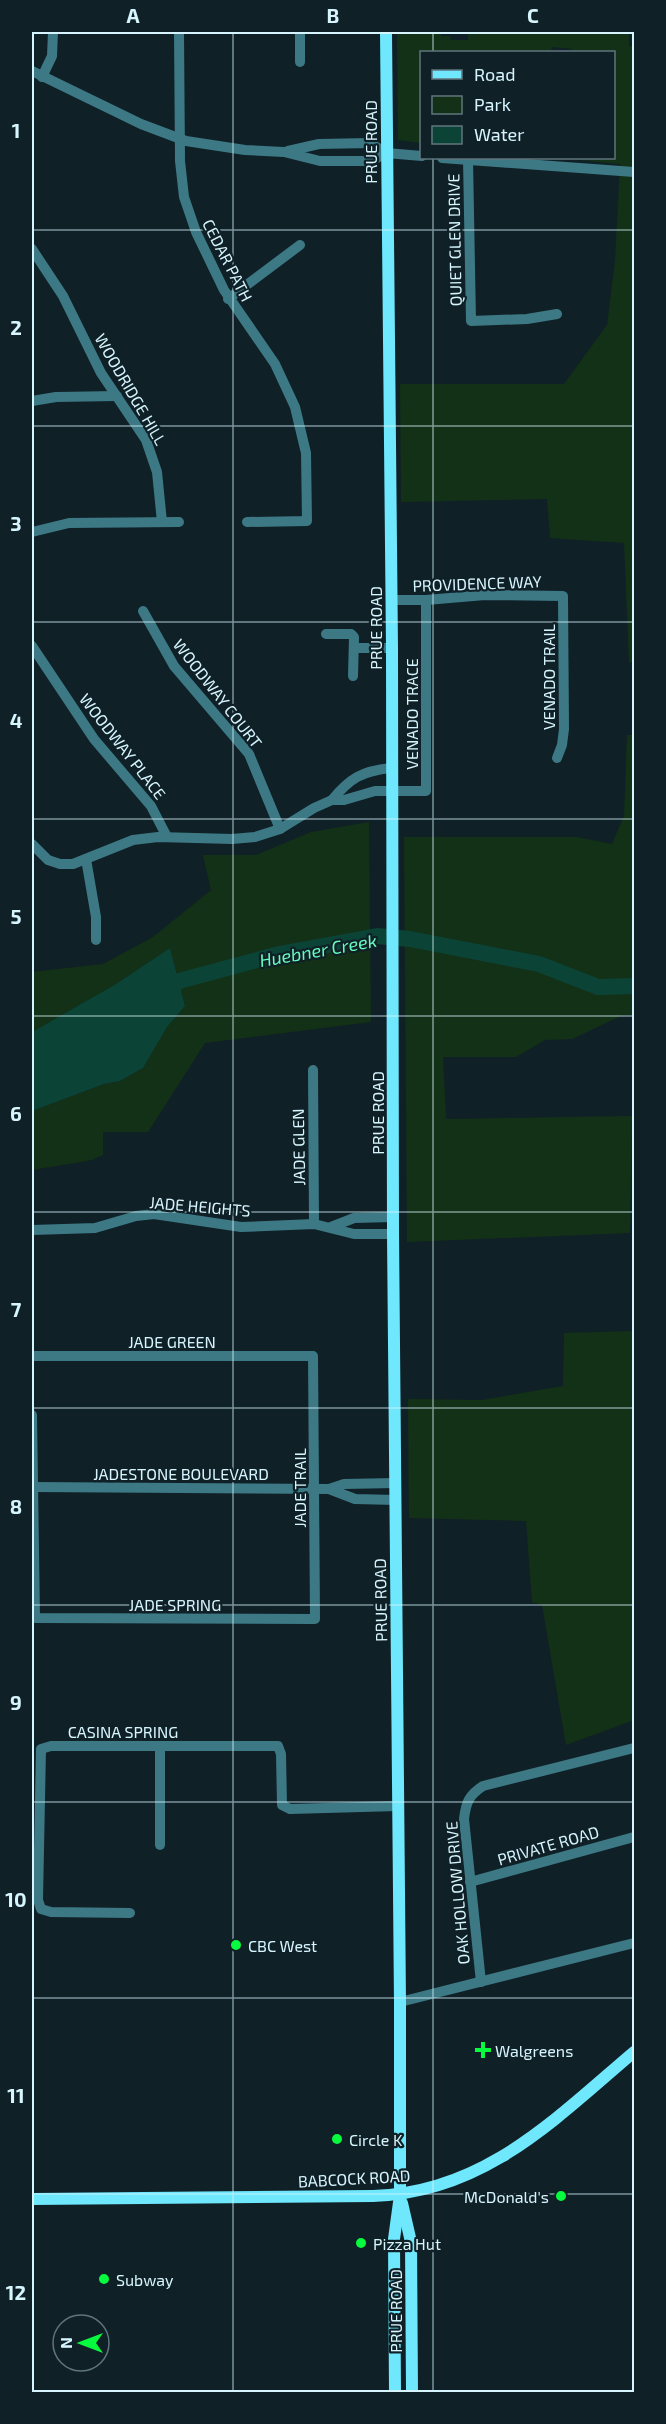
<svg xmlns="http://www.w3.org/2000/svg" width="666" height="2424" viewBox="0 0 666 2424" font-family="'Exo 2',sans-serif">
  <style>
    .green { fill: #133116 }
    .water { fill: #0b4437 }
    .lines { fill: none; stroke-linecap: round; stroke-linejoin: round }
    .river { stroke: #0b4437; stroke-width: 16 }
    .street { stroke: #3c7985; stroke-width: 10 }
    .secondary { stroke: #6fe7fc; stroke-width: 12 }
    .grid { fill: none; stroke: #d6f5fe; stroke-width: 1.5; stroke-opacity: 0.55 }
    .poi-dot { fill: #07fa3e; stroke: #102027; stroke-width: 2 }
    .labels { text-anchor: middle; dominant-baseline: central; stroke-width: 4.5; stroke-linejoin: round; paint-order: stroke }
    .street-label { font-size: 16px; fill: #d6f5fe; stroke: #102027 }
    .poi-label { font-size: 16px; fill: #d6f5fe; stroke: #102027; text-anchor: start }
    .water-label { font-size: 18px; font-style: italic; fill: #67fcbf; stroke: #102027 }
    .neatline { fill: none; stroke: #d6f5fe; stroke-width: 2 }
    .grid-label { font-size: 20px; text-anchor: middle; font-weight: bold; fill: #d6f5fe }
  </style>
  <rect width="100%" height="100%" fill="#102027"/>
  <g class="green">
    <path d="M397,32h44v4h9l1,4h17v-8h161v14h5v616h-5l-5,-119 -74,-5 -3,-39 -146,3 -1,-118h164l43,-59 8,-64 5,-97 -60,-6h54v-106h-42v-3l-20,-2 -1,5h-129l-1,91 -23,-3z"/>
    <path d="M627,735h7v280h-11l-51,24 -27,1 -29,17h-73l3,62 186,-3 -2,117 -223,9 -3,-405h173l35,7 12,-28z"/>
    <path d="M369,822l2,200 -166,21 -57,89h-45v23l-11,5 -60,10v-59l72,-27 16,-3 23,-13 24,-41 18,-21 -15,-58 -54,36 -84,48v-60l71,-8 50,-27 58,-47 -8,-35h53l55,-23z"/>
    <path d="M634,1331v389l-68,25 -24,-140 -10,-3 -6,-81 -117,-3 -1,-119 74,1 81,-14 1,-53z"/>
  </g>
  <path class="water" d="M170,948l15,58 -18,21 -24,41 -23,13 -16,3 -72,27v-79l84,-48z"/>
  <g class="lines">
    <path class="river" d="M162,995l17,-14 100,-27 98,-18 33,3 129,25 59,23 36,-1"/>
    <g class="street">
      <path d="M179,32l1,129 4,36 12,35 28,58 51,74 20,43 11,46 1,68 -60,1"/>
      <path d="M300,32v30"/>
      <path d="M32,71l109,53 45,17 59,9 39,2 36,9h51l15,-8"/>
      <path d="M42,77l10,-21 1,-24"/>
      <path d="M288,151l31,-7 51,-1 16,10 36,3"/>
      <path d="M442,158l192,14"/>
      <path d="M468,159l3,162 56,-2 30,-5"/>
      <path d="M32,249l31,47 38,77 45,67 11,32 5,50"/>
      <path d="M228,299l72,-54"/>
      <path d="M32,401l24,-4 61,-1"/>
      <path d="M32,532l37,-9 110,-1"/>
      <path d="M391,600h35l59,-5 78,1 1,133 -2,16 -5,13"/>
      <path d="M143,611l31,55 75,88 31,75"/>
      <path d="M326,634h25l3,3 -1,39"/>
      <path d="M32,646l62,93 57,67 16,31"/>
      <path d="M354,648h38"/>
      <path d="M332,800c18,-22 30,-29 59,-32"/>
      <path d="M32,844l16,16 12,4h13l60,-24 25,-3 74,2 23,-2 25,-8 34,-21 18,-8h12l31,-9h51v-191"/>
      <path d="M86,859l10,58v23"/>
      <path d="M313,1070l1,154"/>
      <path d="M331,1227l23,-9 39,-1"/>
      <path d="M32,1230l63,-2 41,-12 18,-2 87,13 73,-3 40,10h39"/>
      <path d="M32,1356h281l2,263 -280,-1 -3,-203"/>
      <path d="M33,1487l296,2 15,-5 52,-1"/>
      <path d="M329,1489l26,10 41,1"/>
      <path d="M160,1747v98"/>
      <path d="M470,1882l164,-45"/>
      <path d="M130,1913l-79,-1 -10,-3 -3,-9 3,-151 10,-3h227l3,8 1,51 8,4 108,-3"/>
      <path d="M481,1982l-17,-163c2,-17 5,-24 19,-33l151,-38"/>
      <path d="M400,2002l234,-59"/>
    </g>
    <g class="secondary">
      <path d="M386,32l6,616 1,586 7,768v193l-6,44 1,153"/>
      <path d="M32,2199l341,-3c111,-3 182,-77 261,-144"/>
      <path d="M402,2203l9,39 1,150"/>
    </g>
  </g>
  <path class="grid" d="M233,32v2360M433,32v20M433,158v2234M32,230h602M32,426h602M32,622h602M32,819h602M32,1016h602M32,1212h602M32,1408h602M32,1605h602M32,1802h602M32,1998h602M32,2194h602"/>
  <g class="poi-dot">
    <circle cx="236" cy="1945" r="6"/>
    <path d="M480 2041h6v6h6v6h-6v6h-6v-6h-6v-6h6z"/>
    <circle cx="337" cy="2139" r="6"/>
    <circle cx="561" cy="2196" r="6"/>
    <circle cx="361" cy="2243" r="6"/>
    <circle cx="104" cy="2279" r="6"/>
  </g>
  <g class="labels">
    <g class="street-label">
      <text transform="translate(370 142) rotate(-90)">PRUE ROAD</text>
      <text transform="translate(454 240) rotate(-91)">QUIET GLEN DRIVE</text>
      <text transform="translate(228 260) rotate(63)">CEDAR PATH</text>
      <text transform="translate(131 389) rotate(60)">WOODRIDGE HILL</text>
      <text transform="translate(477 583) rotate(-2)">PROVIDENCE WAY</text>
      <text transform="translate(375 628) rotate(-90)">PRUE ROAD</text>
      <text transform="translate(548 677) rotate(-90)">VENADO TRAIL</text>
      <text transform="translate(218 693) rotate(52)">WOODWAY COURT</text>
      <text transform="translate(411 714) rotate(-90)">VENADO TRACE</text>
      <text transform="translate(123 746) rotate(52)">WOODWAY PLACE</text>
      <text transform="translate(377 1113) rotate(-90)">PRUE ROAD</text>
      <text transform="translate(298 1147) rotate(-91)">JADE GLEN</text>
      <text transform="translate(200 1206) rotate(5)">JADE HEIGHTS</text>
      <text x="172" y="1341">JADE GREEN</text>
      <text x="181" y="1473">JADESTONE BOULEVARD</text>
      <text transform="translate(299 1488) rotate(-90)">JADE TRAIL</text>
      <text transform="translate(380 1600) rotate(-91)">PRUE ROAD</text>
      <text x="175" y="1604">JADE SPRING</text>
      <text x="123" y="1731">CASINA SPRING</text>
      <text transform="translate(548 1845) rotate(-16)">PRIVATE ROAD</text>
      <text transform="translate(457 1893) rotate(-95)">OAK HOLLOW DRIVE</text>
      <text transform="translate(354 2178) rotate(-3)">BABCOCK ROAD</text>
      <text transform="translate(395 2311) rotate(-90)">PRUE ROAD</text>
    </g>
    <g class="poi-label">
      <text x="248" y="1945">CBC West</text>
      <text x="495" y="2050">Walgreens</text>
      <text x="349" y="2139">Circle K</text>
      <text x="549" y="2196" text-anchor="end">McDonald's</text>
      <text x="373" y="2243">Pizza Hut</text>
      <text x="116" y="2279">Subway</text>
    </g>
    <g class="water-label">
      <text transform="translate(318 950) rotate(-10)">Huebner Creek</text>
    </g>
  </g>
  <rect width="666" height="2424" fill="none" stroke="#102027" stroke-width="66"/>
  <rect x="420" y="51" width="195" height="108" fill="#102027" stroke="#5f757d" stroke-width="1.5"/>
  <rect x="432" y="70" width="30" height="9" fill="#6fe7fc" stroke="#5f757d" stroke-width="1.5"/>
  <text x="474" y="81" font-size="18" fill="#d6f5fe">Road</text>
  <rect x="432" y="96" width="30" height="18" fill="#133116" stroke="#5f757d" stroke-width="1.5"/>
  <text x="474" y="111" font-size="18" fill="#d6f5fe">Park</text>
  <rect x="432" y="126" width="30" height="18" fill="#0b4437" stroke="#5f757d" stroke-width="1.5"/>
  <text x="474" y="141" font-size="18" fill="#d6f5fe">Water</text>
  <g transform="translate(81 2343) rotate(270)"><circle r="28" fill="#102027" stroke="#5f757d" stroke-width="1.5"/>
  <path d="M0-4.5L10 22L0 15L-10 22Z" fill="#07fa3e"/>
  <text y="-9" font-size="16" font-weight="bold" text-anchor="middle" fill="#d6f5fe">N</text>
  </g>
  <rect x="33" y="33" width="600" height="2358" class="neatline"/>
  <g class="grid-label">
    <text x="133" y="23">A</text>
    <text x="333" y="23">B</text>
    <text x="533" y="23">C</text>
    <text x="16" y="138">1</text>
    <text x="16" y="335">2</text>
    <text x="16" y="531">3</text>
    <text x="16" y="728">4</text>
    <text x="16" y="924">5</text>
    <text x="16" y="1121">6</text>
    <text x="16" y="1317">7</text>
    <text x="16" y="1514">8</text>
    <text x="16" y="1710">9</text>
    <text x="16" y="1907">10</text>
    <text x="16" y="2103">11</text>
    <text x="16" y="2300">12</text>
  </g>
</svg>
